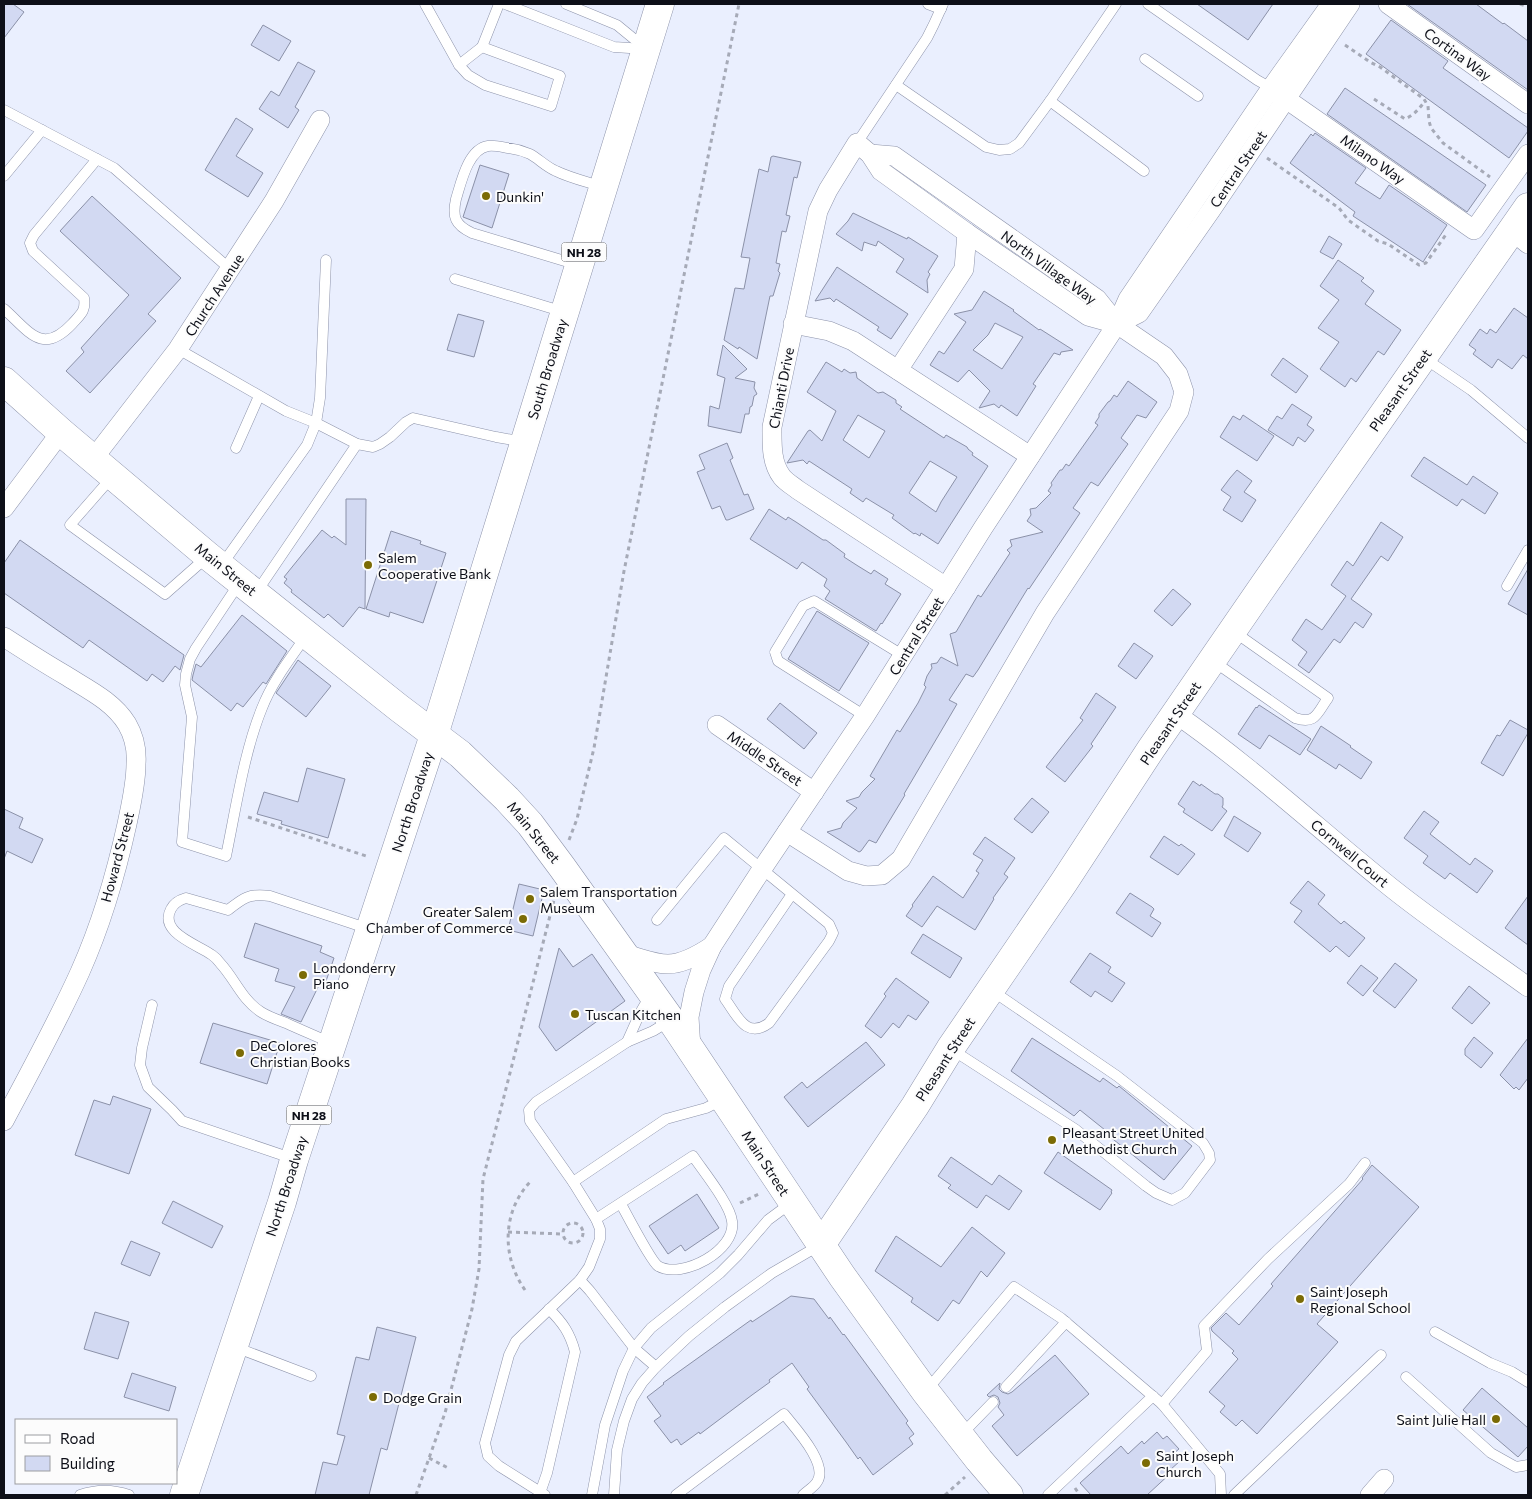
<svg xmlns="http://www.w3.org/2000/svg" width="1532" height="1499" viewBox="0 0 1532 1499" font-family="Commissioner,sans-serif">
  <style>
    .building { fill: #d2d9f2; stroke: #8b91a8; fill-rule: evenodd }
    .lines { fill: none; stroke-linecap: round; stroke-linejoin: round }
    .service-casing { stroke: #8d93aa; stroke-width: 11 }
    .minor-casing { stroke: #8d93aa; stroke-width: 20 }
    .secondary-casing { stroke: #8d93aa; stroke-width: 29 }
    .primary-casing { stroke: #8d93aa; stroke-width: 29 }
    .path { stroke: #a6aab7; stroke-width: 3; stroke-dasharray: 4 4; stroke-linecap: butt }
    .service { stroke: #fff; stroke-width: 10 }
    .minor { stroke: #fff; stroke-width: 19 }
    .secondary { stroke: #fff; stroke-width: 28 }
    .primary { stroke: #fff; stroke-width: 28 }
    .poi-dot { fill: #7b6b05; stroke: #fcfcfc; stroke-width: 2 }
    .labels { text-anchor: middle; dominant-baseline: central; stroke-width: 4; stroke-linejoin: round; paint-order: stroke }
    .shield { fill: #fcfcfc; stroke: #55565c; stroke-width: 1 }
    .shield-label { font-size: 12px; font-weight: bold; fill: #0d0f18 }
    .street-label { font-size: 14px; fill: #0d0f18; stroke: #fcfcfc }
    .poi-label { font-size: 14px; fill: #0d0f18; stroke: #fcfcfc; text-anchor: start }
  </style>
  <rect width="100%" height="100%" fill="#eaeffe"/>
  <g class="building">
    <path d="M4,4h9l11,8 -20,26z"/>
    <path d="M1197,4h76l-25,36z"/>
    <path d="M1407,4h69l27,20 1,-1 24,18v49z"/>
    <path d="M1391,20l57,41 -5,7 85,60v3l-19,27 -143,-104z"/>
    <path d="M263,25l28,16 -12,20 -28,-16z"/>
    <path d="M298,62l17,9 -20,36 4,3 -11,18 -29,-19 12,-18 8,5z"/>
    <path d="M1345,88l141,97 -19,27 -140,-98z"/>
    <path d="M236,118l17,11 -17,27 27,17 -15,24 -43,-27z"/>
    <path d="M1315,133l51,35 -11,15 25,16 9,-14 58,40 -24,37 -70,-46 2,-4 -65,-49 21,-29 2,2z"/>
    <path d="M773,156l28,6 -4,16 -3,-1 -8,38 4,1 -4,16 -4,-1 -6,32 4,1 -2,7 2,2 -7,23h-3l-13,63 -18,-12 -1,2 -14,-9 11,-52 9,1 6,-31 -9,-1 18,-88 9,3 3,-15z"/>
    <path d="M480,165l29,9 -17,54 -29,-11z"/>
    <path d="M92,196l89,82 -33,36 8,7 -66,72 -24,-22 18,-19 -3,-4 48,-53 -69,-64z"/>
    <path d="M853,213l54,26 1,-2 30,19 -10,16 2,2 -3,6 1,13 -32,-21 8,-13 -26,-18 -2,5 -12,-4 -2,9 -26,-17 12,-13z"/>
    <path d="M1329,236l13,8 -9,15 -13,-7z"/>
    <path d="M1338,260l26,18 -3,3 13,10 -9,13 36,26 -17,25 -6,-4 -22,31 -5,-4 -6,9 -25,-18 19,-27 -21,-14 21,-28 -19,-14z"/>
    <path d="M837,267l71,47 -17,25 -14,-9 2,-3 -43,-28 -2,3 -4,-4 -15,3z"/>
    <path d="M984,291l30,19 -1,1 26,19 1,-1 33,21 -12,2 -1,3 -6,-2 -21,31 3,2 -19,30 -16,-11 -2,3 -5,-4 -15,4 11,-17 -21,-21 -11,12 -28,-17 9,-14 5,3 22,-32 -12,-8 18,-4zM995,323l28,14 -21,32 -29,-19 15,-15z"/>
    <path d="M1514,308l14,10v41l-5,-4 -11,14 -14,-10 -6,9 -19,-14 3,-4 -7,-5 11,-16 7,5 3,-5 6,4z"/>
    <path d="M458,314l26,7 -10,36 -27,-7z"/>
    <path d="M723,345l24,24 -12,9 20,4 -1,6 3,6 -3,2 -2,10 -2,1 -1,7h-4l-4,19 -33,-7 2,-20 9,3 6,-31 -8,-3z"/>
    <path d="M1283,358l25,18 -12,17 -25,-18z"/>
    <path d="M826,362l16,10 2,-3 6,4 6,-1 1,6 21,15 5,-1 13,8v3l6,4 -2,2 44,29 2,-3 21,12 1,2 5,4 -1,2 16,11 -50,78 -17,-11 -1,3 -5,-3 -1,1 -22,-16 2,-3 -28,-17 -3,4 -13,-9 2,-4 -43,-28 -2,3 -4,-4 -16,3 21,-32 2,-1 12,11 14,-30 -29,-19zM858,415l27,16 -16,27 -26,-18zM930,461l27,16 -16,25 -5,10 -27,-19z"/>
    <path d="M1128,381l29,21 -11,16 -9,-3 -16,23 7,6 -30,42 -7,-4 -18,26 7,5 -51,76 -1,-1 -50,82 -5,7 -7,-3 -17,26 8,4 -53,90 1,1 -29,48 -7,-3 -8,11 -2,1 -32,-20 14,-4 2,-5 14,-15 -11,-7 13,-4 3,-5 13,-13 -5,-3 27,-46 3,2 18,-29 8,-16 -2,-2 3,-9 5,-8 -1,-4 6,-1 4,-6 17,9 -8,-32 6,-2 22,-37 3,2 29,-44 -3,-3 5,-4 -2,-6 33,-8 -16,-11 4,-6 -1,-6 6,-1 15,-15 -3,-2 4,-6 -1,-2 9,-13h2l4,-6 3,2 29,-41 -3,-2 4,-6v-3l9,-12 2,-1 4,-6 3,2z"/>
    <path d="M1292,404l20,13 -5,8 7,5 -9,12 -7,-5 -5,9 -25,-16 9,-14 5,3z"/>
    <path d="M1243,415l31,21 -17,25 -37,-24 13,-21 7,4z"/>
    <path d="M727,443l6,15 -3,2 14,35 4,-1 6,15 -26,11h-2l-6,-14 -8,3 -15,-37 8,-3 -6,-14 2,-1z"/>
    <path d="M1424,457l43,28 6,-9 25,17 -13,21 -23,-15 -5,7 -46,-30z"/>
    <path d="M1237,470l15,11 -8,11 12,8 -14,22 -19,-12 8,-13 -10,-7 9,-12z"/>
    <path d="M346,499h20l-1,110 -6,-2 -16,20 -15,-13 -4,4 -33,-26 1,-2 -8,-7 3,-4 -3,-2 38,-47 10,8 2,-2 12,9z"/>
    <path d="M769,509l17,11 2,-3 8,5 27,18h3l19,14 -1,3 14,9 13,8 3,-4 14,9 -3,5 16,10 -19,30 -1,-1 -5,8 -51,-32 5,-8 -6,-5 3,-7 -25,-17 -5,7 -47,-30z"/>
    <path d="M1381,522l22,15 -15,24 -7,-5 -30,43 21,15 -9,14 -8,-6 -15,21 -6,-4 -25,34 -11,-8 9,-13 -15,-12 14,-21 16,11 24,-34 -15,-11 16,-24 6,5z"/>
    <path d="M391,531l30,10 -1,3 26,9 -23,70 -33,-11 -1,5 -23,-8z"/>
    <path d="M20,540l164,115 -4,15 -5,-4 -12,16 -11,-8 -5,7 -58,-41 -6,8 -79,-55v-30z"/>
    <path d="M1528,569v46l-20,-11z"/>
    <path d="M1173,589l18,15 -19,22 -18,-15z"/>
    <path d="M817,611l52,32 -30,48 -51,-32z"/>
    <path d="M242,615l45,36 -21,33 -3,-2 -20,25 -6,-4 -6,8 -39,-31 1,-5 3,-11 5,3z"/>
    <path d="M1134,643l19,13 -17,23 -18,-13z"/>
    <path d="M298,660l33,26 -25,31 -30,-24z"/>
    <path d="M1096,693l20,14 -25,37 2,2 -28,36 -19,-15 37,-47 -3,-2z"/>
    <path d="M780,703l37,30 -13,16 -37,-30z"/>
    <path d="M1259,705l52,34 -11,16 -31,-20 -9,14 -22,-15 18,-27 1,1z"/>
    <path d="M1510,720l18,10v3l-25,43 -22,-13 16,-28 3,1z"/>
    <path d="M1321,726l30,20 -1,1 22,15 -11,17 -22,-15 -3,5 -29,-19z"/>
    <path d="M307,768l38,11 -17,59 -47,-14 1,-3 -25,-7 7,-22 34,10z"/>
    <path d="M1193,781l7,5 1,-2 14,10h3l5,4v7l-1,2 5,4 -15,20 -29,-19 2,-3 -7,-5z"/>
    <path d="M1032,798l17,14 -17,21 -18,-14z"/>
    <path d="M4,809l19,9 -4,10 24,11 -11,24 -25,-12 -3,8z"/>
    <path d="M1424,811l15,11 -9,12 40,31 5,-7 18,13 -16,22 -27,-20 -5,6 -22,-16 5,-7 -24,-18z"/>
    <path d="M1234,816l27,17 -13,19 -24,-16z"/>
    <path d="M1164,836l15,10 2,-2 14,10 -17,21 -28,-18z"/>
    <path d="M985,837l30,21 -11,16 4,3 -15,21 1,1 -19,31 -38,-24 -15,21 -16,-11 7,-10 -1,-1 21,-29 30,22 16,-25 -3,-2 7,-11 -10,-6z"/>
    <path d="M1308,881l17,14 -7,9 23,20 3,-3 21,17 -16,19 -13,-11 -6,6 -36,-30 8,-11 -12,-8z"/>
    <path d="M519,884l25,6 -11,46 -25,-6z"/>
    <path d="M1130,893l22,14 2,2 -4,7 11,7 -9,14 -36,-24z"/>
    <path d="M1528,896v49l-23,-17z"/>
    <path d="M255,923l67,23 -2,6 14,6 -9,26 -5,-1 -19,39 -20,-8 14,-27 -20,-6 4,-12 -35,-12z"/>
    <path d="M923,934l39,24 -12,20 -39,-25z"/>
    <path d="M559,948l14,19 19,-13 33,47 -69,50 -17,-24z"/>
    <path d="M1090,953l21,14 -3,5 17,11 -13,19 -17,-11 -4,6 -21,-15z"/>
    <path d="M1395,963l22,17 -22,28 -22,-17z"/>
    <path d="M1361,965l17,13 -15,18 -16,-13z"/>
    <path d="M896,978l33,24 -13,18 -8,-5 -9,13 -6,-5 -12,15 -16,-12 21,-30 -2,-2z"/>
    <path d="M1469,986l21,17 -18,21 -20,-16z"/>
    <path d="M213,1023l67,20 -13,41 -67,-21z"/>
    <path d="M1474,1037l19,16 -12,15 -16,-13v-6z"/>
    <path d="M1032,1038l68,44 3,-4 14,10 2,-2 73,60 -28,34 -55,-44 1,-2 -30,-24 -6,6 -63,-45z"/>
    <path d="M1528,1038v40l-9,12 -3,-3 -2,2 -14,-14z"/>
    <path d="M866,1042l19,23 -77,62 -24,-30 18,-15 5,6z"/>
    <path d="M113,1096l38,13 -22,65 -54,-19 19,-55 16,5z"/>
    <path d="M1058,1152l54,38 -1,2 1,1 -12,17 -56,-37z"/>
    <path d="M951,1157l41,28 7,-10 23,16 -13,19 -23,-15 -9,13 -29,-20 3,-3 -13,-9z"/>
    <path d="M1372,1165l47,42 -102,117 21,18 -81,92 -15,-14 -6,6 -16,-14 5,-6 -16,-14 29,-33 -6,-6 2,-2 -22,-20 -1,-3 15,-15 13,12 34,-39 -2,-2 92,-105 -1,-1z"/>
    <path d="M697,1194l22,34 -34,23 -4,-6 -13,9 -19,-28z"/>
    <path d="M173,1201l50,25 -11,22 -50,-25z"/>
    <path d="M972,1227l33,26 -18,24 -6,-6 -22,33 -6,-4 -15,21 -27,-19 2,-4 -38,-27 21,-35 45,31z"/>
    <path d="M131,1241l29,12 -10,23 -29,-12z"/>
    <path d="M791,1296l23,3 15,20 1,-2 13,18 1,-1 64,87 -2,2 8,11 -5,4 4,6 -40,31 -13,-18 -2,2 -12,-17 -39,-53 2,-2 -17,-24 -23,17 1,2 -18,13 -52,39 -1,-2 -18,13 -4,-6 -6,4 -17,-22 7,-5 -14,-19 17,-13 -1,-1 88,-63 1,2z"/>
    <path d="M95,1312l34,10 -11,37 -34,-10z"/>
    <path d="M377,1327l39,10 -29,113 -6,-2 -12,47h-54l8,-33 14,3 8,-29 -8,-2 19,-77 13,3z"/>
    <path d="M1055,1355l34,39 -72,62 -25,-30 12,-11 -6,-8 2,-4 -2,-6 -4,-2 -5,2 -2,-2 13,-12 -1,6 3,3 6,2 4,-2z"/>
    <path d="M132,1373l44,14 -7,24 -45,-14z"/>
    <path d="M1482,1388l46,40v18l-10,11 -55,-47z"/>
    <path d="M1157,1432l6,7 4,-3 12,13 -6,5 7,7 -10,9 2,2 -25,23h-56l-11,-12 41,-37 7,8 14,-13 2,3z"/>
  </g>
  <g class="lines">
    <defs>
      <g id="service">
        <path d="M425,4l34,61 9,10 17,10 66,21 9,-30 -78,-29"/>
        <path d="M505,4l109,43 31,2"/>
        <path d="M566,4l51,21 28,23"/>
        <path d="M928,4l13,5"/>
        <path d="M1148,4l109,76 14,8"/>
        <path d="M1145,59l53,37"/>
        <path d="M459,65l23,-18 17,-43"/>
        <path d="M896,85l90,62 13,3 11,-1 9,-6 31,-42 66,-97"/>
        <path d="M1050,101l94,70"/>
        <path d="M4,110l110,58 116,101"/>
        <path d="M857,143l70,-105 7,-14 9,-20"/>
        <path d="M4,176l38,-46"/>
        <path d="M578,265l-106,-32c-17,-8 -20,-16 -16,-34 5,-16 12,-50 32,-53 6,-1 14,1 20,2 8,1 15,3 22,6 9,5 16,13 26,17 14,7 32,11 47,16"/>
        <path d="M455,279l109,33"/>
        <path d="M4,309c25,22 38,47 68,15 9,-10 14,-13 12,-26l-51,-47 -3,-8 4,-8 63,-76"/>
        <path d="M178,349l108,62 30,12 4,-25 6,-138"/>
        <path d="M1424,358l47,32 57,48"/>
        <path d="M236,448l23,-52"/>
        <path d="M112,477l-42,48 95,69 42,-37"/>
        <path d="M221,566l86,-121 9,-22 41,21 16,3 7,-3 10,-7 16,-15 7,-4 83,19 28,5"/>
        <path d="M240,582l-44,66 -6,11 -4,15 -1,11 7,32 -10,125 44,14c10,-48 18,-104 36,-148 10,-26 28,-49 44,-72"/>
        <path d="M1507,586l21,-36"/>
        <path d="M256,593l101,-149"/>
        <path d="M1213,661l82,57c21,7 22,-5 33,-20l-95,-67"/>
        <path d="M865,716l-87,-55 -3,-9 28,-46 11,-5 90,55"/>
        <path d="M657,920l67,-82 105,86 4,9 -4,8 -60,82c-23,17 -32,-8 -44,-24l4,-13 63,-92"/>
        <path d="M152,1005l-10,43 -2,17 8,22 24,23 10,11 112,38"/>
        <path d="M627,1042l26,-11 18,-11"/>
        <path d="M331,1043c-15,-7 -30,-13 -45,-20 -8,-3 -17,-6 -25,-11 -19,-12 -26,-33 -41,-49 -2,-3 -5,-6 -8,-8 -13,-10 -54,-22 -41,-46 3,-6 8,-9 15,-11l42,12c15,-12 21,-17 42,-14l99,33"/>
        <path d="M951,1049l124,80 71,57 10,7 16,7 13,-7 25,-33 -1,-7 -6,-10 -86,-67 -126,-86"/>
        <path d="M573,1182l93,-63 40,-11 18,-9"/>
        <path d="M596,1219l97,-63c10,15 37,48 39,65 5,29 -50,59 -74,45 -7,-5 -31,-51 -37,-62"/>
        <path d="M580,1280l10,11 44,57 22,19"/>
        <path d="M1435,1332l55,31 22,9 16,10"/>
        <path d="M235,1347l76,29"/>
        <path d="M1406,1377l85,76 25,14 12,-2"/>
        <path d="M1006,1387l60,-65"/>
        <path d="M926,1391l88,-104 47,31 101,86 58,70 1,21"/>
        <path d="M1162,1404l45,-53 -3,-25 64,-67 81,-75 16,-21"/>
        <path d="M961,1435l32,-33"/>
        <path d="M540,1493l7,-20 28,-121c-5,-19 -12,-29 -26,-43"/>
        <path d="M80,1495c17,-6 32,-6 49,0"/>
        <path d="M545,1495l-46,-29 -11,-10 -3,-13 24,-88 7,-14 64,-61 9,-13 11,-28v-10l-4,-10 -23,-37 -43,-61 -1,-11 7,-8 91,-60 13,-29 11,-19"/>
        <path d="M592,1495l13,-70 18,-54 11,-23 17,-20 69,-55 18,-18 30,-35 23,-17"/>
        <path d="M614,1495l3,-45 7,-29 8,-22 10,-16 14,-16 33,-31 36,-29 47,-34 48,-28"/>
        <path d="M676,1495l108,-81c11,14 45,50 33,68 -3,5 -10,9 -14,13"/>
        <path d="M1048,1495l105,-99"/>
        <path d="M1234,1495l147,-140"/>
      </g>
      <g id="minor">
        <path d="M1388,4l140,100"/>
        <path d="M1276,92l198,138 54,-76"/>
        <path d="M1512,231l16,13"/>
        <path d="M793,324l36,7 24,10 177,115"/>
        <path d="M1117,324l22,-11 72,-103 139,-206"/>
        <path d="M898,370l66,-101 3,-36"/>
        <path d="M93,459l85,-110 96,-148 46,-81"/>
        <path d="M4,508l57,-76"/>
        <path d="M946,587l-148,-97c-5,-4 -12,-8 -16,-13 -11,-14 -10,-33 -10,-50l46,-216 10,-21 29,-47 13,11 11,17 86,62 121,83 29,8"/>
        <path d="M4,637c20,13 40,26 61,38 22,14 48,26 62,49 7,12 10,26 9,40 0,20 -5,41 -9,60 -11,50 -26,101 -47,148 -23,51 -50,100 -76,149"/>
        <path d="M1176,714c73,51 138,111 207,167 46,38 97,71 145,106"/>
        <path d="M717,725l97,67"/>
        <path d="M787,832l61,39 18,5 16,-1 19,-16 144,-246 134,-202 5,-19 -6,-18 -14,-18 -47,-32 -20,-25 -203,-143 -24,-2"/>
        <path d="M624,954c14,3 29,10 44,10 14,0 32,-10 44,-18"/>
        <path d="M691,1049l-2,-32 5,-25 7,-22 11,-24 50,-77 103,-153 118,-188 134,-204 11,-25 143,-211 60,-84"/>
        <path d="M1370,1495l14,-16"/>
      </g>
      <g id="secondary">
        <path d="M4,381l57,51 147,124 191,152 61,46 47,45 23,25 32,43 109,153 171,256 83,115 54,69 30,35"/>
        <path d="M821,1245l94,-139 35,-57 114,-167 87,-133 115,-167 262,-375"/>
      </g>
      <path id="primary" d="M184,1495l98,-293 12,-42 140,-425 226,-731"/>
    </defs>
    <use href="#service" class="service-casing"/>
    <use href="#minor" class="minor-casing"/>
    <use href="#secondary" class="secondary-casing"/>
    <use href="#primary" class="primary-casing"/>
    <g class="path">
      <path d="M1520,4l8,3"/>
      <path d="M1345,45l25,17 10,5 44,32 4,7 1,15 2,7 12,15 47,34"/>
      <path d="M1374,99l31,20c9,-4 14,-10 20,-18"/>
      <path d="M1267,158l72,50 9,12 30,21 10,3 31,21 7,-2 21,-30"/>
      <path d="M248,817l121,40"/>
      <path d="M569,840l8,-21 17,-71 30,-177 115,-567"/>
      <path d="M740,1203l19,-9"/>
      <circle cx="573" cy="1233" r="10"/>
      <path d="M508,1232l55,2"/>
      <path d="M525,1290c-24,-34 -23,-80 7,-110"/>
      <path d="M429,1458l21,11"/>
      <path d="M1075,1488l5,7"/>
      <path d="M416,1495l29,-82 27,-104 7,-40 4,-90 72,-283"/>
      <path d="M945,1495l20,-18"/>
    </g>
    <use href="#service" class="service"/>
    <use href="#minor" class="minor"/>
    <use href="#secondary" class="secondary"/>
    <use href="#primary" class="primary"/>
  </g>
  <g class="poi-dot">
    <circle cx="486" cy="196" r="5"/>
    <circle cx="368" cy="565" r="5"/>
    <circle cx="530" cy="899" r="5"/>
    <circle cx="523" cy="919" r="5"/>
    <circle cx="303" cy="975" r="5"/>
    <circle cx="575" cy="1014" r="5"/>
    <circle cx="240" cy="1053" r="5"/>
    <circle cx="1052" cy="1140" r="5"/>
    <circle cx="1300" cy="1299" r="5"/>
    <circle cx="373" cy="1397" r="5"/>
    <circle cx="1496" cy="1419" r="5"/>
    <circle cx="1146" cy="1463" r="5"/>
  </g>
  <g class="labels">
    <g class="shield">
      <rect x="561.5" y="242.5" width="45" height="19" rx="4"/>
      <rect x="286.5" y="1105.5" width="45" height="19" rx="4"/>
    </g>
    <g class="shield-label">
      <text x="584" y="252">NH 28</text>
      <text x="309" y="1115">NH 28</text>
    </g>
    <g class="street-label">
      <text transform="translate(1458 54) rotate(36)">Cortina Way</text>
      <text transform="translate(1373 159) rotate(35)">Milano Way</text>
      <text transform="translate(1238 169) rotate(-56)">Central Street</text>
      <text transform="translate(1049 267) rotate(36)">North Village Way</text>
      <text transform="translate(214 295) rotate(-57)">Church Avenue</text>
      <text transform="translate(547 369) rotate(-73)">South Broadway</text>
      <text transform="translate(781 388) rotate(-79)">Chianti Drive</text>
      <text transform="translate(1400 390) rotate(-55)">Pleasant Street</text>
      <text transform="translate(226 569) rotate(39)">Main Street</text>
      <text transform="translate(916 636) rotate(-58)">Central Street</text>
      <text transform="translate(1170 723) rotate(-56)">Pleasant Street</text>
      <text transform="translate(765 758) rotate(34)">Middle Street</text>
      <text transform="translate(412 802) rotate(-72)">North Broadway</text>
      <text transform="translate(534 832) rotate(51)">Main Street</text>
      <text transform="translate(1350 853) rotate(40)">Cornwell Court</text>
      <text transform="translate(117 857) rotate(-75)">Howard Street</text>
      <text transform="translate(945 1059) rotate(-57)">Pleasant Street</text>
      <text transform="translate(766 1163) rotate(57)">Main Street</text>
      <text transform="translate(286 1186) rotate(-72)">North Broadway</text>
    </g>
    <g class="poi-label">
      <text x="496" y="196">Dunkin'</text>
      <text x="378" y="557">Salem<tspan x="378" dy="16">Cooperative Bank</tspan></text>
      <text x="540" y="891">Salem Transportation<tspan x="540" dy="16">Museum</tspan></text>
      <text x="513" y="911" text-anchor="end">Greater Salem<tspan x="513" dy="16">Chamber of Commerce</tspan></text>
      <text x="313" y="967">Londonderry<tspan x="313" dy="16">Piano</tspan></text>
      <text x="585" y="1014">Tuscan Kitchen</text>
      <text x="250" y="1045">DeColores<tspan x="250" dy="16">Christian Books</tspan></text>
      <text x="1062" y="1132">Pleasant Street United<tspan x="1062" dy="16">Methodist Church</tspan></text>
      <text x="1310" y="1291">Saint Joseph<tspan x="1310" dy="16">Regional School</tspan></text>
      <text x="383" y="1397">Dodge Grain</text>
      <text x="1486" y="1419" text-anchor="end">Saint Julie Hall</text>
      <text x="1156" y="1455">Saint Joseph<tspan x="1156" dy="16">Church</tspan></text>
    </g>
  </g>
  <rect width="1532" height="1499" fill="none" stroke="#0d0f18" stroke-width="10"/>
  <rect x="15" y="1419" width="162" height="65" fill="#fcfcfc" stroke="#9c9da1"/>
  <rect x="25" y="1435" width="25" height="8" fill="#ffffff" stroke="#9c9da1"/>
  <text x="60" y="1444" font-size="15" fill="#0d0f18">Road</text>
  <rect x="25" y="1456" width="25" height="15" fill="#d2d9f2" stroke="#9c9da1"/>
  <text x="60" y="1469" font-size="15" fill="#0d0f18">Building</text>
</svg>
